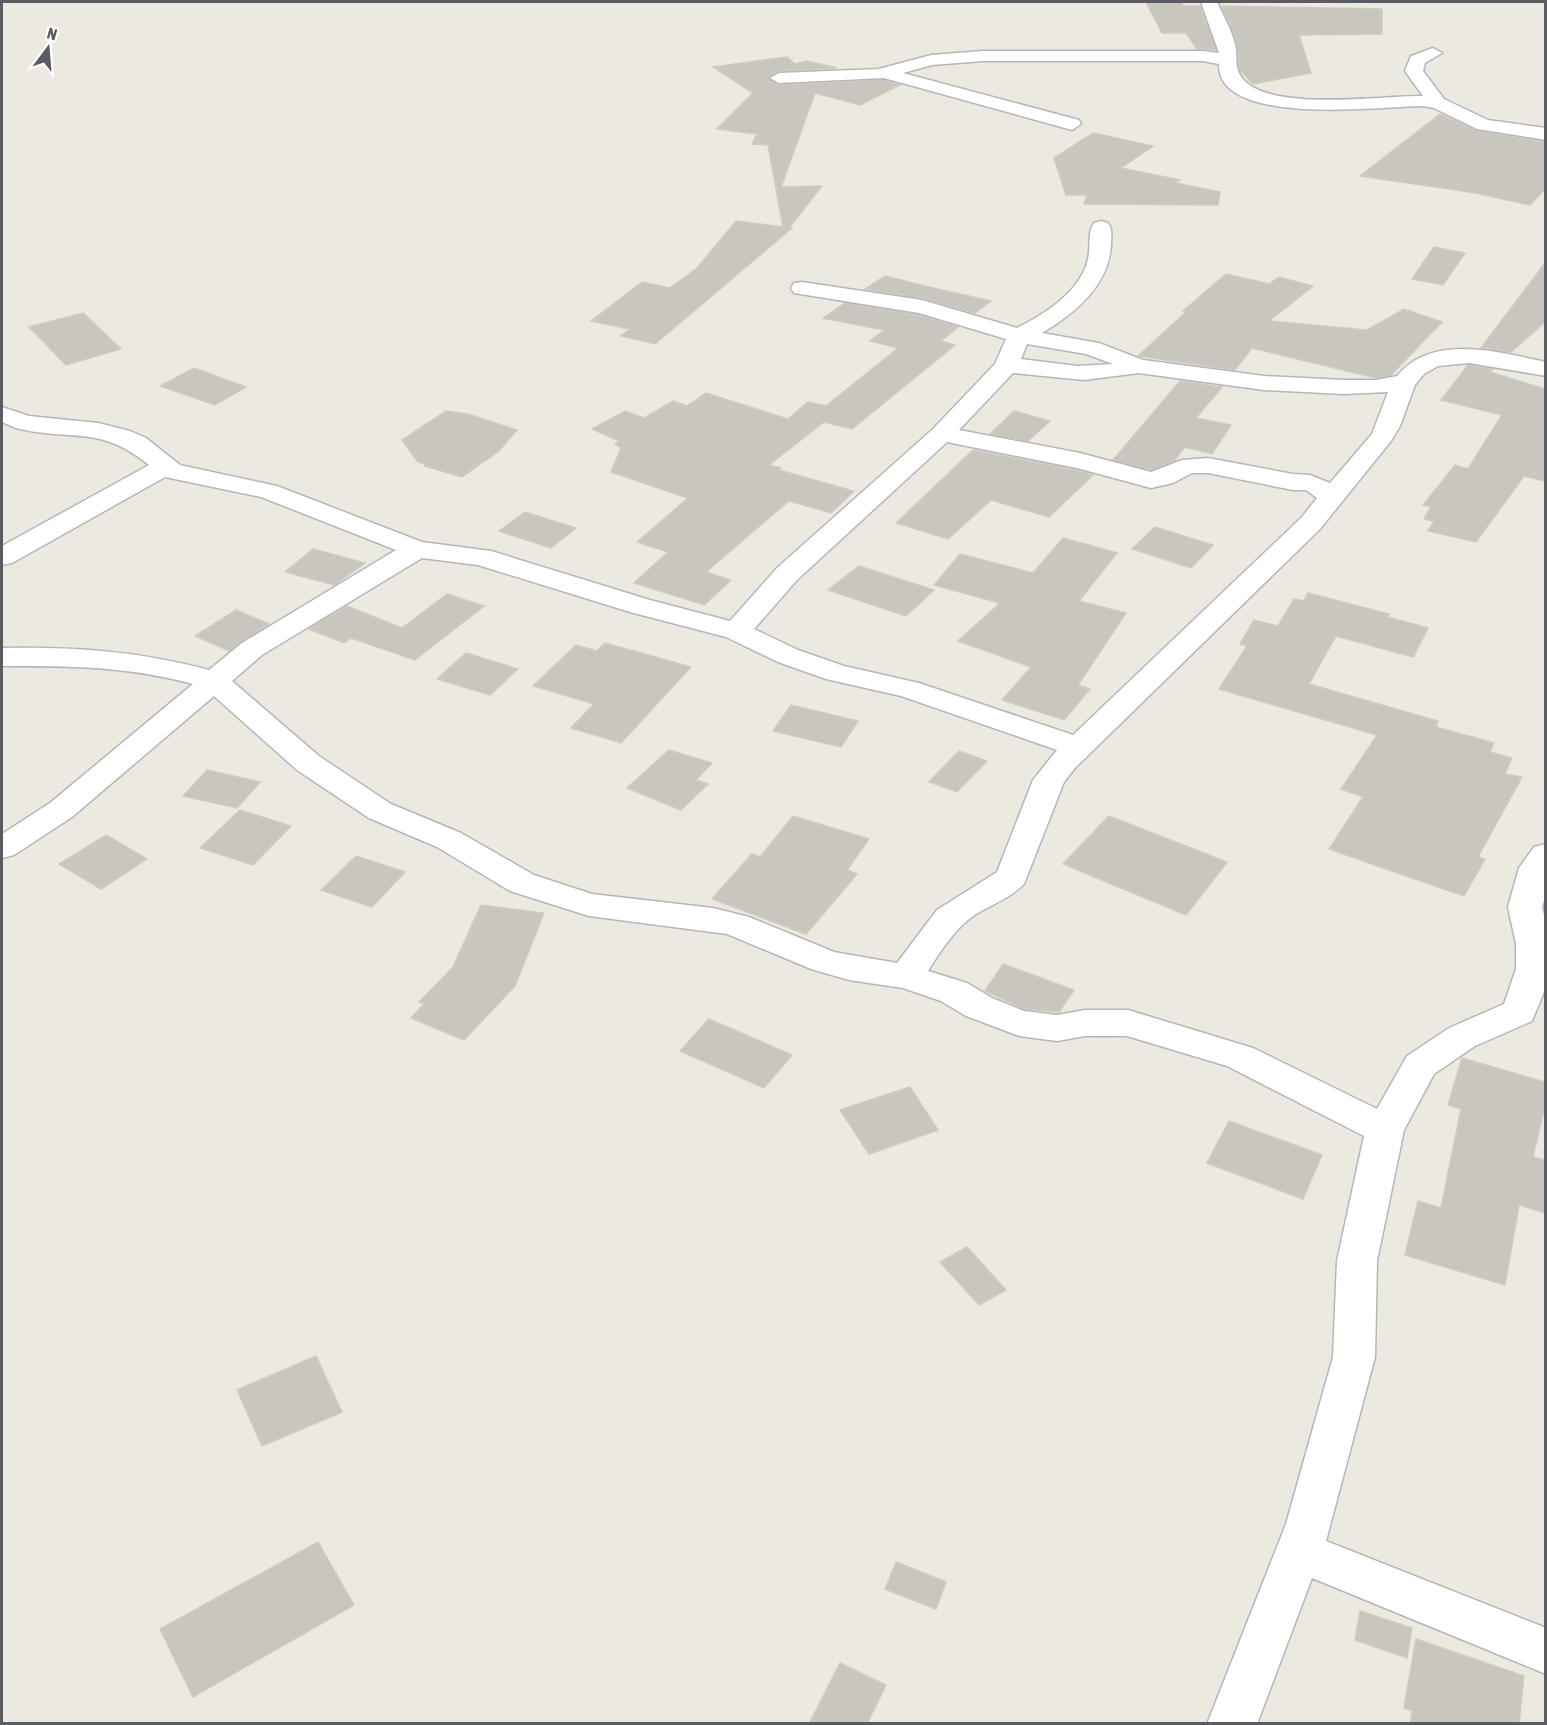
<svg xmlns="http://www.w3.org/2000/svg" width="1547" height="1725" viewBox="0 0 1547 1725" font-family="'Asap Condensed',sans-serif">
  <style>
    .building { fill: #c9c6c0; stroke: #d1cbbf; stroke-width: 1.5 }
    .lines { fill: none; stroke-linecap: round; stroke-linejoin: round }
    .street-casing { stroke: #b3b7bb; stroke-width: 3 }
    .street { fill: #fff; fill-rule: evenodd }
  </style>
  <rect width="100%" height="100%" fill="#eceae0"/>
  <g class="building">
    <path d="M1146,2h36l1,4h17l16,44 -19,-1 -11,-16h-24z"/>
    <path d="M1222,6l160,3v25l-83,1 12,38 -58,11 -13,-14 -3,-27z"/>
    <path d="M787,57l8,7 12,-3 30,7 -58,3 -11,6 10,8 106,-5 16,5 -40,20 -45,-12 -34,94 41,-1 -33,42h3l-137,116 -34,-8 9,-7 -39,-8 51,-39 28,6 27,-20 39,-47 47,6 -15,-82 -16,-1 5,-10 -40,-5 36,-36 -40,-26z"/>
    <path d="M1440,114l37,17 68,11v47l-15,16 -54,-12 -116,-17z"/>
    <path d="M1093,133l60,13 -32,22 59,12 -4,3 44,9 -2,13 -134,-1 3,-9h-21l-12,-37z"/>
    <path d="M1434,247l31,6 -22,32 -31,-6z"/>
    <path d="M1545,263v59l-34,30 -30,-4z"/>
    <path d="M1226,274l43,10 10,-7 34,9 -44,35 98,9 37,-21 38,13 -51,53 -15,3 -124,-30 -17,22 -97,-14 48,-44 -3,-1z"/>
    <path d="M885,276l48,12 58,13 -16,12 -52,-15 -58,-9z"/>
    <path d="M845,303l73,12 40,12 -17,14 14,4 -103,84 -28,-7 -55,43 12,3 -2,2 75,21 -23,22 -42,-12 -83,71 25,8 -27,25 -70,-22 34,-31 -31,-10 51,-44 -77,-26 10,-24 -6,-4 4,-3 -27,-12 33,-18 19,7 29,-17 14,5 19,-13 82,26 20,-17 18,4 72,-58 -28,-7 14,-11 -61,-12z"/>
    <path d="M83,313l38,36 -55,16 -37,-38z"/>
    <path d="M1468,365l25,4 -3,3 55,17v92l-21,-5 -48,66 -48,-11 6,-10 -10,-2 7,-12 -8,-2 32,-40 13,4 34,-54 -61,-15z"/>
    <path d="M194,368l52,19 -31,18 -55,-19z"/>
    <path d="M1180,381l42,6 -26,31 35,7 -19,29 -27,-7 -11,14 -23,9 -38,-10z"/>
    <path d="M446,411l22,3 49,16 -18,21 -37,26 -38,-11 2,-2 -8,-2 -16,-22z"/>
    <path d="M1014,411l36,10 -22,20 -38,-7z"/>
    <path d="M973,450l103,20 17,5 -44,42 -58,-17 -43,39 -52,-16z"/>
    <path d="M525,512l51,16 -25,20 -52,-17z"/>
    <path d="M1155,527l58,18 -22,23 -59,-19z"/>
    <path d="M1063,538l54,15 -38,48 47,12 -48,72 12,4 -26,31 -62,-20 29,-33 -73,-26 42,-38 -66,-18 26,-31 73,19z"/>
    <path d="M313,549l52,14 -31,22 -49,-13z"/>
    <path d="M859,566l75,24 -28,26 -78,-26z"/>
    <path d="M1308,593l81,21 -1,3 40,11 -15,29 -77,-21 -27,48 129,37 -2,6 58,16 -4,9 22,6 -7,16 17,3 -44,80 7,2 -21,37 -135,-47 34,-52 -22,-8 36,-54 -158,-46 28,-43 -7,-2 14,-24 24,6 16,-27 10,2z"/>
    <path d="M447,594l37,12 -69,54 -64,-22 -7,5 -35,-14 38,-23 55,22z"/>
    <path d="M236,610l33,14 -40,27 -34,-15z"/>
    <path d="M605,643l86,24 -70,76 -50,-15 23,-24 -61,-18 43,-41 21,6z"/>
    <path d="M466,653l52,16 -28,26 -53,-16z"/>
    <path d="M791,705l67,16 -17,26 -68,-16z"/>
    <path d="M669,750l43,13 -16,17 12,4 -27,26 -54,-22z"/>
    <path d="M959,751l28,10 -30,31 -28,-10z"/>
    <path d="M207,770l53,12 -23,26 -54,-12z"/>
    <path d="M240,810l51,16 -38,39 -53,-17z"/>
    <path d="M793,816l76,23 -22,31 10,4 -51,60 -94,-35 40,-45 8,3z"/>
    <path d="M1109,816l118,46 -41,53 -123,-51z"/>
    <path d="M106,835l41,24 -46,30 -42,-25z"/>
    <path d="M356,856l49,16 -33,35 -51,-17z"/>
    <path d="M481,905l63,8 -29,73 -51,54 -53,-22 13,-14 -5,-2 34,-35z"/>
    <path d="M1003,964l71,26 -15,22 -34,-3 -40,-18z"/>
    <path d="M709,1019l83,36 -28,33 -84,-37z"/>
    <path d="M1462,1058l83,24v24l-12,51 12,3v53l-26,-8 -14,80 -100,-30 13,-54 23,7 20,-99 -13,-4z"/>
    <path d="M910,1087l28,43 -69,24 -29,-44z"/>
    <path d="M1229,1121l93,34 -19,44 -96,-36z"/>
    <path d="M967,1247l39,43 -27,15 -39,-43z"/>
    <path d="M316,1356l26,56 -80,34 -25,-56z"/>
    <path d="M318,1542l36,63 -161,92 -33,-68z"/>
    <path d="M896,1562l50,20 -10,27 -51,-20z"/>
    <path d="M1360,1611l52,17 -5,30 -52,-18z"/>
    <path d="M1416,1639l108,37 -5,48h-109l2,-13 -8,-3z"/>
    <path d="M840,1663l46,22 -19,39h-58z"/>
  </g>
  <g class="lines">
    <defs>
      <g id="street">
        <path d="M1201,2h16c6,13 14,27 18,42 3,11 -1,21 5,31 23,39 143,20 183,21l-18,-25 6,-15 22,-8 9,5 -17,10 -2,8 21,28 44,21 58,8v12l-69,-11 -43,-21 -11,-2c-38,0 -206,22 -204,-42l-16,-3h-220l-51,4 -29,8 176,47 2,4 -9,6 -188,-52 -105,5 -9,-5 9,-5 100,-4 52,-14 52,-4h220l16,2z"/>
        <path d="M1101,221l7,2c5,6 3,14 3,22 -2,41 -37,69 -69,88l57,10 44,17 121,16 80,4h32l21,-4c36,-43 101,-24 149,-14v14l-77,-13 -31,3 -14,8 -9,11 -15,41 -9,15 -71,88 -245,239 -11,14 -40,102c-14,14 -31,20 -48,30 -21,14 -34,35 -48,57l39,12 25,15 32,13 33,4 28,-5h43l125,38 124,61 30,-53 42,-28 55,-24 12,-35v-25l-8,-37 11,-39 15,-21 12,-3v50l-4,13 4,16v64l-14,34 -57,25 -41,28 -30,56 -27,131 -2,96 -49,184 220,87v46l-234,-96 -55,146h-50l79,-200 47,-167 4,-96 27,-125 -137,-70 -100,-30h-42l-28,5 -38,-5 -53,-20 -25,-15 -38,-13 -54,-8 -38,-11 -84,-35 -138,-18 -79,-25 -73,-44 -68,-29 -72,-48 -83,-74 -142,121 -58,38 -12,3v-24l48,-31 143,-119c-67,-18 -123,-18 -191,-18v-18c75,-1 134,3 207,22l33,-27 154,-93 -135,-53 -96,-20 -153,86 -10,2v-19l147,-81c-50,-41 -77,-23 -133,-37l-14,-6v-15l27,9 69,7 32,8 16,7 34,27 97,21 145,56 69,9 159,49 80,21 47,-53 156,-139 62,-65 11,-25 -87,-26 -125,-20 -3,-5 3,-5 8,-1 120,18 95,28c28,-14 64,-37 71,-69 3,-11 -1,-27 6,-36zM1027,344l59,10 27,10 -36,2 -56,-7zM1013,373l71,7 55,-7 125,17 80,4 44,-2 -16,42 -42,49 -20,-8 -17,-1 -85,-16 -26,2 -31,12 -71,-19 -121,-23zM947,442l130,26 74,20 22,-5 19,-10h16l85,17h13l11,8 -15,19 -229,218 -154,-52 -75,-17 -46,-16 -44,-21 43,-49zM422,558l56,7 152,47 96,25 52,25 48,17 75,17 156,54 -24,30 -36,92 -60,38 -40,53 -63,-11 -85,-35 -36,-9 -121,-14 -58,-19 -73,-42 -70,-29 -72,-48 -87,-75 30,-26z"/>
      </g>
    </defs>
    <use href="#street" class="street-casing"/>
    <use href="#street" class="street"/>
  </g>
  <rect width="1547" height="1725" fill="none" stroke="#595d62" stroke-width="6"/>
  <g transform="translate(48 48) rotate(16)" stroke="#ffffff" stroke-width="4.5" paint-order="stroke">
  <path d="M0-4.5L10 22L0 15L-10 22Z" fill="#595d62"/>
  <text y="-9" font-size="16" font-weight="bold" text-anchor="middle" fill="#595d62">N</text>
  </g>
</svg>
